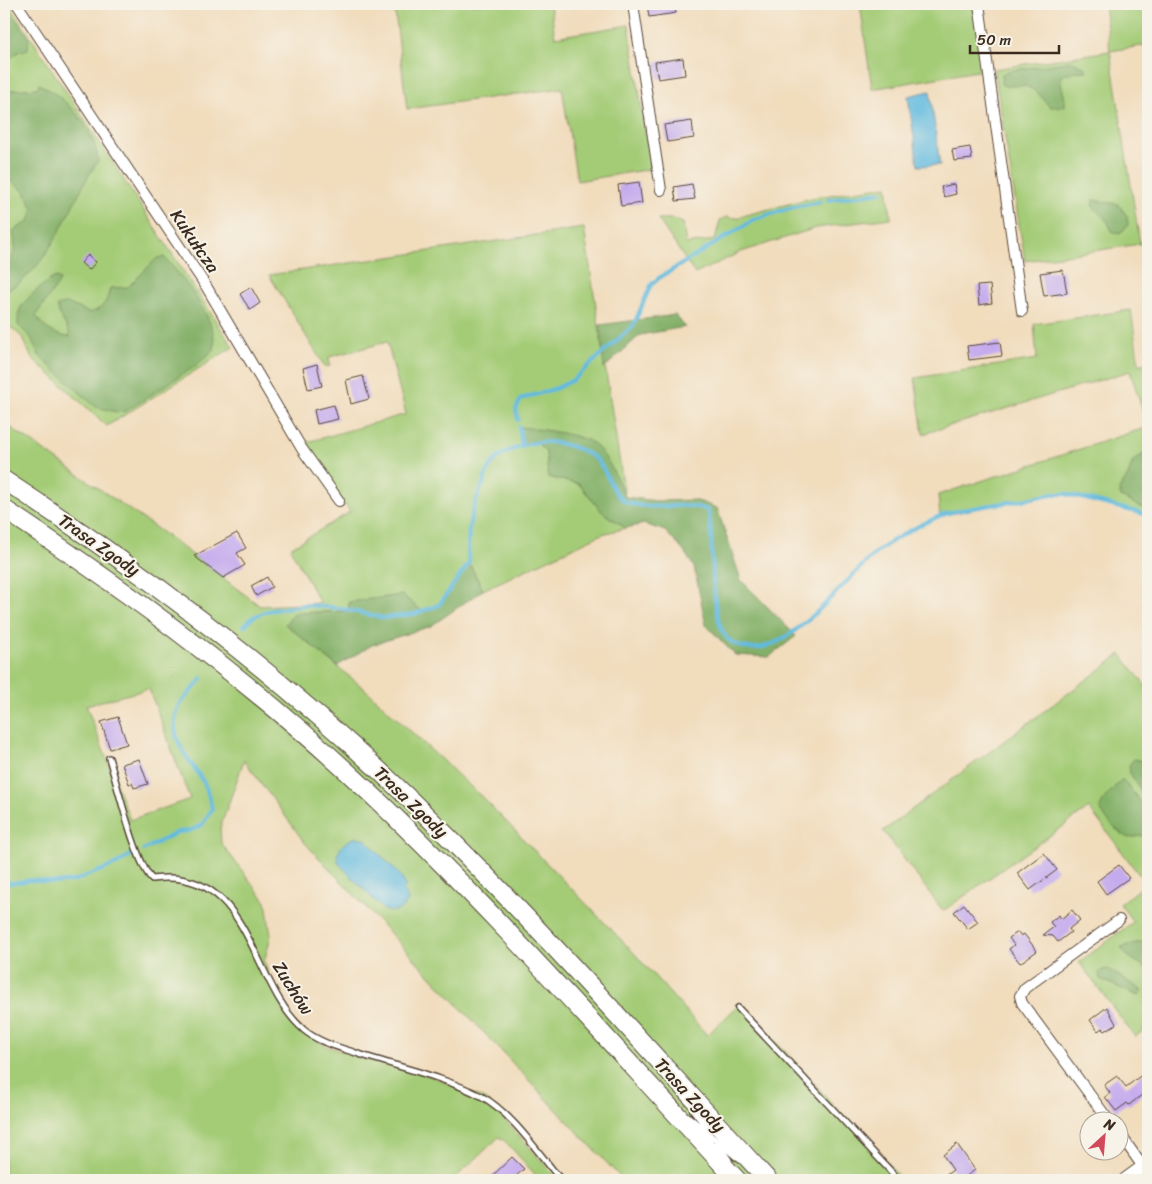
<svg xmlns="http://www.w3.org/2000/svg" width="1152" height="1184" viewBox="0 0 1152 1184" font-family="Sriracha,sans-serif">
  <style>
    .green { fill: #a4cc77; stroke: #707b4a; fill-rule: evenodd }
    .forest { fill: #83b068; stroke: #5f6d43 }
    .water { fill: #61badf; stroke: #4e727e }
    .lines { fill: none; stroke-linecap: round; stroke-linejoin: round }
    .stream { stroke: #61badf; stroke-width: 4 }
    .building { fill: #c4aaee }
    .lane-casing { stroke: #564536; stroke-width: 8 }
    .street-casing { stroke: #564536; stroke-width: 12 }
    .secondary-casing { stroke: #564536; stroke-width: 16 }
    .highway-casing { stroke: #564536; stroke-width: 20 }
    .lane { stroke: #fff; stroke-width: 5 }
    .street { stroke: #fff; stroke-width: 10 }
    .secondary { stroke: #fff; stroke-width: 14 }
    .highway { stroke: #fff; stroke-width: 18 }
    .labels { text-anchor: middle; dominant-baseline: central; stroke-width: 4; stroke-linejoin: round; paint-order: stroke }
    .street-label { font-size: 18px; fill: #3b2a1e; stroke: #f7f3e8 }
  </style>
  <rect width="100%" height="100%" fill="#f7f3e8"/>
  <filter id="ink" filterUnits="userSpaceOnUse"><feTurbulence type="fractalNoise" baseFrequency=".02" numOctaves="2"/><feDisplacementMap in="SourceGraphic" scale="10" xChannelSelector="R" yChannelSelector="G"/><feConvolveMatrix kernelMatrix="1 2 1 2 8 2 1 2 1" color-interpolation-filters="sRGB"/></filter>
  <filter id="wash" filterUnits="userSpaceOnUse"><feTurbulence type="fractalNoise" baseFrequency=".0096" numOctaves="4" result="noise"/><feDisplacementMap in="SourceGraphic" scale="20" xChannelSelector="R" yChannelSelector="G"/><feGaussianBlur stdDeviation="1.12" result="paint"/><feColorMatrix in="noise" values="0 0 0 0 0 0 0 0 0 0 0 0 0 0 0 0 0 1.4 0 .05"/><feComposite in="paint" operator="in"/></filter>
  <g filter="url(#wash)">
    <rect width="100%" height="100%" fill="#f1dcbc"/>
    <g class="green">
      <path d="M4,4h5l224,343 -126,79 -76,-69 -8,-19 -19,-17z"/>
      <path d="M394,4h156l5,33 74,-12 22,144 -74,12 -15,-93 -155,21z"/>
      <path d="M860,4h114l9,66 -111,19z"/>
      <path d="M1104,4h44v41l-38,6 30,193 -115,17 -31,-192 116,-18z"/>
      <path d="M887,186l4,32 -75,10 -75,24 -46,22 -37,-55h14l11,4 3,21 29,-4 5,-20 6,-3 9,1 76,-20z"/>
      <path d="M584,228l41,269 -12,-26 -94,-43 3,17 14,-4 10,11 2,25 31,7 24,29 23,15 -24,6 -119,56 -14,-27 -30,42 -17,6 -73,-9v9l-53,2 -11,11 81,66 119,110 149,153 73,82 34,-32 161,177h-281l1,-1 -317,-336 -61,-83 -24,68 1,15 45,59 5,34 -7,26 19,48 14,18 31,19 102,29 57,24 72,80h-19l-33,-37 -8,-6 -46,43h-449v-757l162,112 94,71 60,-3 -30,-55 60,-36 -46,-69 102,-29 -19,-72 -58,15 1,9 -5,1 -56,-92zM149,689l41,110 -60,21 -44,-115z"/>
      <path d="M1131,310l8,55 9,-3v153l-82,-21h-14l-112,22 -2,-21 210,-68 -18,-56 -207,63 -8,-56 122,-19 -3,-35z"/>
      <path d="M1121,654l27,35v183l-7,5 -52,-69 -146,103 -60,-80z"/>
      <path d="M1146,883l2,4v140l-13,10 -56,-75 54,-40 -13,-18z"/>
    </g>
    <g class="forest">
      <path d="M4,4l25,34 -1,11 -10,3 -14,11z"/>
      <path d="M1073,61l10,5 4,5 -14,1 -12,4c-1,11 5,19 4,30l-15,1c-7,-8 -14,-18 -25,-21 -9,-2 -17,3 -24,-2l1,-10 6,-3z"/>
      <path d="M39,84c27,13 57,45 59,77 -27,38 -45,104 -88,128l-6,-5c0,-22 16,-25 9,-53l16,-10 4,-12 -8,-17 -21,-17v-82l5,-3 28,-2z"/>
      <path d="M1094,200l24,4 9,12 1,9 -8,9 -8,-3 -5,-10 -15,-15z"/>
      <path d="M164,257c18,19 56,66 50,93l-20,17 -68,44 -10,1 -20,-5 -56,-50 -9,-19 -13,-13c0,-5 0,-12 2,-16 4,-9 27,-29 36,-32l4,3 -2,4 -22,31c6,13 20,21 34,22 -2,-12 -11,-18 -13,-31l10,-3 23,10c14,-5 17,-11 20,-25l18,-1 29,-29z"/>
      <path d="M675,315l10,12 -45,8 -36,33 -4,-43z"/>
      <path d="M519,427c15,1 66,8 75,17 15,14 23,35 31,53l31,4 39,-1 22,8 24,72 55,56 -27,21 -34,-2 -29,-30 -12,-58 -11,-17 -18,-19 -21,-7 -18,4 -23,-15 -24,-29 -31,-7 -2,-25 -10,-11 -14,4z"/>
      <path d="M1148,450v59l-8,-2 -19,-10 -2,-8 9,-13 4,-13z"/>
      <path d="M469,563l14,27 -52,36 -59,19 -35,21 -52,-42 10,-11 54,-2v-9l53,-7 20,16 17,-6z"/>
      <path d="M1134,759l14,3v40l-18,-29 -1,-8z"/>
      <path d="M1122,779l26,32v26l-3,-2 -16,3c-13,-7 -23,-17 -29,-30l4,-9z"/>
      <path d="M1140,942h8v27l-22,-14 -5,-8z"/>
      <path d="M1108,969l35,22 -5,5 -38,-17 -1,-6 3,-3z"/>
    </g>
    <g class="water">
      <path d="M930,91l10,74 -22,1 -10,-70z"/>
      <path d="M357,837l8,2 35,36 6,11 -3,3 5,11c-4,10 -15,15 -25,9l-44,-45 -2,-7c2,-11 10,-17 20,-20z"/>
    </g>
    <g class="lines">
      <g class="stream">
        <path d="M828,200l53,-8"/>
        <path d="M518,420l-2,-11 5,-10 36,-11 16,-8 60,-54 18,-41 8,-7 96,-59 35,-11 30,-6"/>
        <path d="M519,427l3,18"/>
        <path d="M244,626l9,-9 14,-6 38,-6 34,3 45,10 30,-4 25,-9 30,-42c-3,-32 1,-49 13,-77 3,-7 5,-15 9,-21 4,-6 12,-11 18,-14 28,-14 57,-11 83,5 17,11 17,40 37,47 26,9 54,-3 79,7 7,29 0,111 20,129 48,42 119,-67 153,-90 17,-13 40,-25 59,-33 14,-6 30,-7 45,-10 22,-3 44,-7 67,-12h14l82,21"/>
        <path d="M143,850l35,-18 11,-1 13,-6 10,-16c-2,-8 -4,-18 -8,-26 -14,-24 -41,-48 -24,-78 5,-10 16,-17 22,-27"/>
        <path d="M4,884l28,-4 25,3 17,-2 43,-17 15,-10"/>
      </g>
    </g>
    <g id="blocks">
      <g class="building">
        <path d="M647,4h27l2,9 -27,4z"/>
        <path d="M683,58l2,17 -27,4 -3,-17z"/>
        <path d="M692,121l2,17 -27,4 -3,-17z"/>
        <path d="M970,147l2,12 -18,2 -2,-11z"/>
        <path d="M639,182l3,21 -21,3 -3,-21z"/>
        <path d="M692,184l3,15 -19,2 -2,-14z"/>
        <path d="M954,184l2,10 -12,3 -3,-10z"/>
        <path d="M88,255l8,7 -7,8 -8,-7z"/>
        <path d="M1063,270l4,23 -23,3 -4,-23z"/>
        <path d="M990,285l2,18 -13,2 -2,-19z"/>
        <path d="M251,287l9,16 -10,7 -10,-16z"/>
        <path d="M1000,342l2,14 -33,4 -2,-14z"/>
        <path d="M317,364l5,22 -14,3 -5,-21z"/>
        <path d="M363,376l6,23 -18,5 -5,-24z"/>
        <path d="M334,405l4,14 -21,5 -3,-14z"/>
        <path d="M237,533l9,15 -9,5 8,12 -22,13 -29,-22z"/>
        <path d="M267,577l5,10 -16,9 -5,-10z"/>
        <path d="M118,717l9,27 -17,5 -9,-27z"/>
        <path d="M139,759l9,25 -14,4 -2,-5 -3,1 -7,-20z"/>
        <path d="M1044,853l13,17 -27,20 -13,-17z"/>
        <path d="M1119,865l10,13 -23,16 -9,-13z"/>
        <path d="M964,904l14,18 -10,7 -14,-17z"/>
        <path d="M1072,910l8,10 -11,9 2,3 -13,10 -5,-6 -10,-1 11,-8 -4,-5 9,-7 2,4z"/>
        <path d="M1018,932l3,4 3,-2 13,17 -17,12 -11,-14 5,-4 -5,-7z"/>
        <path d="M1107,1007l9,17 -11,7 -3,-3 -4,3 -8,-11z"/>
        <path d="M1148,1070v20l-19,15 -2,-2 -11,8 -11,-14 5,-4 -6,-8 13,-9 9,11z"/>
        <path d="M957,1144l18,26 -14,10h-22l14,-10 -10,-15z"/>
        <path d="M512,1157l12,12 -8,7v4h-28z"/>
      </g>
    </g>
  </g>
  <g filter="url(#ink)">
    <use href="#blocks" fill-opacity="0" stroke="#564536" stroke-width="1"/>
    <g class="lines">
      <defs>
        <g id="lane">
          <path d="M109,758c8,26 27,106 43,121 100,-14 97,104 152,151 14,12 34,17 52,23 41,14 86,23 125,43 30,16 58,58 80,84"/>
          <path d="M738,1008l161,172"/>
          <path d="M693,1110l14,19"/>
          <path d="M689,1117l47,40"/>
          <path d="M718,1144l11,16"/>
        </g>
        <g id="street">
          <path d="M17,4l189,282 96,163 37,52"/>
          <path d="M633,4l28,186"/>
          <path d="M979,4l43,307"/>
          <path d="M1110,1122l-88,-119 -2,-7 5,-8 94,-68"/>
          <path d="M1120,1134l23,33"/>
        </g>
        <path id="secondary" d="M1126,1180l22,-16"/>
        <g id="highway">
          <path d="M4,480c159,104 309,221 443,356 111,111 215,229 321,344"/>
          <path d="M4,509c129,86 255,178 368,286 128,122 245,256 365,385"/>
        </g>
      </defs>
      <use href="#lane" class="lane-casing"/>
      <use href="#street" class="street-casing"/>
      <use href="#secondary" class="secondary-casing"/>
      <use href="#highway" class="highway-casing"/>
      <use href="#lane" class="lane"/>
      <use href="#street" class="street"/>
      <use href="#secondary" class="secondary"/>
      <use href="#highway" class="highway"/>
    </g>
  </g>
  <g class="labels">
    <g class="street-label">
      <text transform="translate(195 241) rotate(56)">Kukułcza</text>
      <text transform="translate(99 545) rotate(35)">Trasa Zgody</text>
      <text transform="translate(411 802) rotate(44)">Trasa Zgody</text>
      <text transform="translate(293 988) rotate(58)">Zuchów</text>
      <text transform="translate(690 1095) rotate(47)">Trasa Zgody</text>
    </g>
  </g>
  <rect width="1152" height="1184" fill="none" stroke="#f7f3e8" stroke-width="20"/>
  <g transform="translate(1104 1136) rotate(26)"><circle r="24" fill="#f7f3e8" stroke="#aca397"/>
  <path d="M0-4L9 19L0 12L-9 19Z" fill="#d1495b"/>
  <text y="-8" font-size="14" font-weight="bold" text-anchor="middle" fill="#3b2a1e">N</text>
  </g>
  <path d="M970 45v8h89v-8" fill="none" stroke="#3b2a1e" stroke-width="2.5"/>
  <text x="977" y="45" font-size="15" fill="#3b2a1e" stroke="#f7f3e8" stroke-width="4" paint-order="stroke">50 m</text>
</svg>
